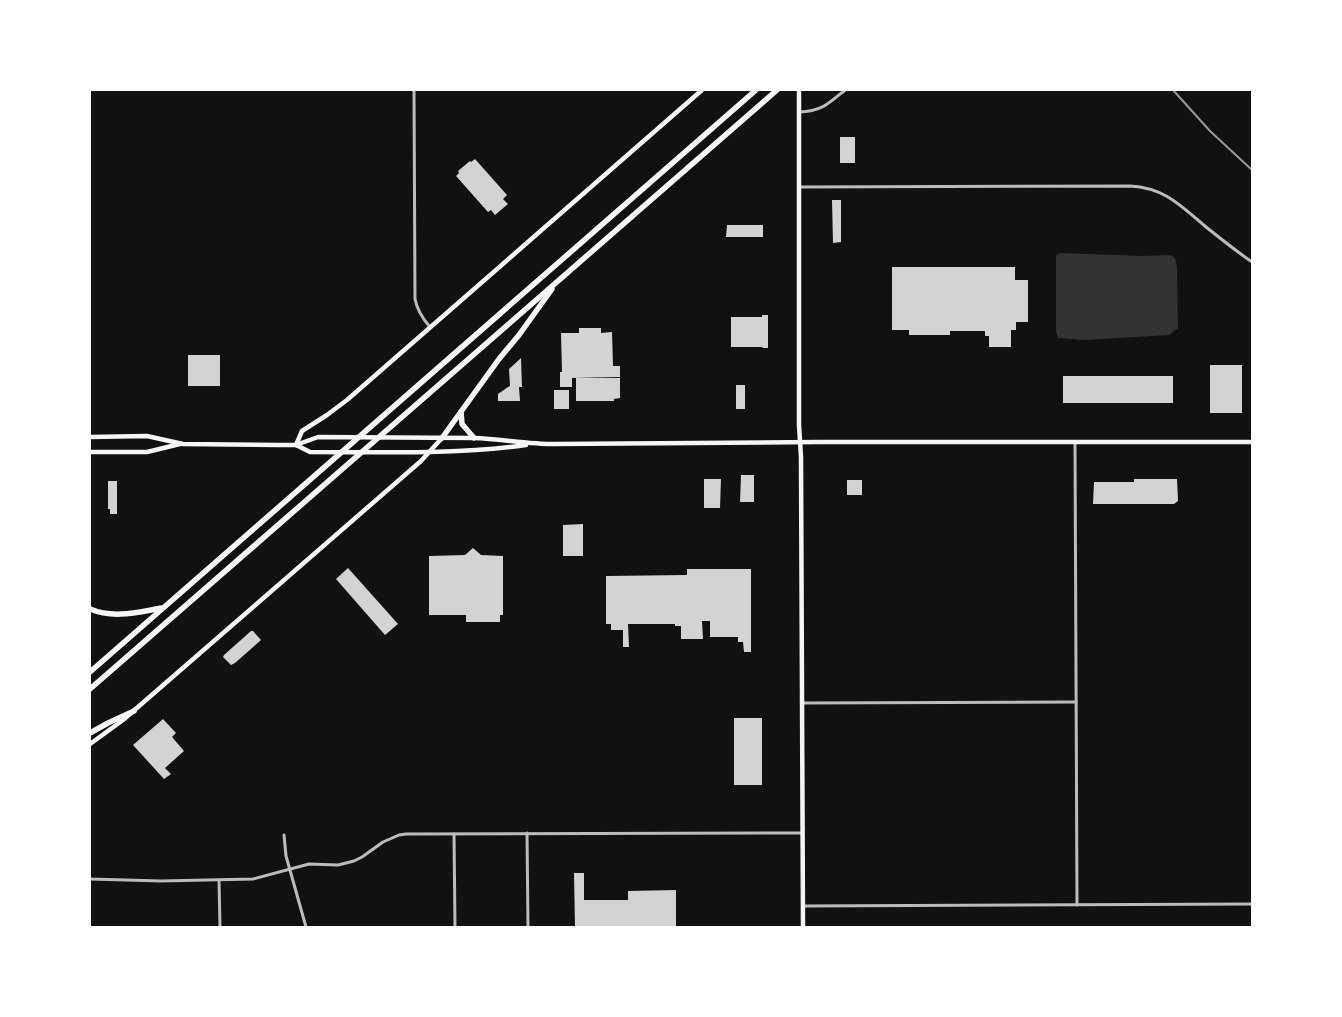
<svg xmlns="http://www.w3.org/2000/svg" width="1342" height="1017" viewBox="0 0 1342 1017" font-family="'Noto Sans',sans-serif">
  <style>
    .water { fill: #333 }
    .building { fill: #d3d3d3 }
    .lines { fill: none; stroke-linecap: round; stroke-linejoin: round }
    .minor { stroke: #bcbcbc; stroke-width: 3 }
    .secondary { stroke: #f5f5f5; stroke-width: 4.5 }
    .motorway { stroke: #f5f5f5; stroke-width: 5.5 }
    .rail { stroke: #9a9a9a; stroke-width: 2 }
  </style>
  <rect width="100%" height="100%" fill="#111"/>
  <path class="water" d="M1060,253l83,3 27,-1c6,2 6,6 7,12l1,61 -9,7 -84,5 -27,-2 -2,-7v-75z"/>
  <g class="building">
    <rect x="840" y="137" width="15" height="26"/>
    <path d="M475,159l32,36 -4,4 5,5 -13,11 -4,-5 -3,2 -32,-36 3,-3 -1,-2 12,-10 1,1z"/>
    <path d="M832,200h9v42l-8,1z"/>
    <path d="M727,225h36v12h-37z"/>
    <path d="M892,267h123v13h13v42h-12v8h-5v17h-22v-11h-4v-5h-35v4h-41v-5h-17z"/>
    <path d="M762,315h6v33h-5l-1,-1h-31v-30h31z"/>
    <path d="M579,328h22v5l11,-1 1,34h7v11l-48,1v9h-12v-15h2l-1,-39h18z"/>
    <rect x="188" y="355" width="32" height="31"/>
    <path d="M521,358l1,29h-3l1,14h-22v-7l10,-7 2,-1 -1,-17z"/>
    <rect x="1210" y="365" width="32" height="48"/>
    <rect x="1063" y="376" width="110" height="27"/>
    <path d="M576,378h44v20l-6,1v2h-38z"/>
    <rect x="736" y="385" width="9" height="24"/>
    <rect x="554" y="390" width="15" height="19"/>
    <path d="M741,475h13v27h-14z"/>
    <path d="M704,479h17l-1,29h-16z"/>
    <path d="M1134,479h43l1,22 -4,3h-81l1,-22h40z"/>
    <rect x="847" y="480" width="15" height="15"/>
    <path d="M108,481h9v33h-7v-5h-2z"/>
    <path d="M583,524v32h-20v-31z"/>
    <path d="M473,548l8,7 22,1v59h-3v7h-34v-7h-37v-59l36,-1z"/>
    <path d="M348,568l50,56 -13,11 -49,-56z"/>
    <path d="M687,569h64v83h-7l-1,-10h-5v-5h-28v-16h-8l1,18h-22v-13h-6v-2h-47l1,23h-6v-17h-12v-6h-5v-48l81,-1z"/>
    <path d="M251,631h2l8,9 -26,23 -4,2 -8,-8 1,-2z"/>
    <rect x="734" y="718" width="28" height="67"/>
    <path d="M163,719l13,14 -4,4 12,14 -19,17 6,6 -7,5 -31,-34z"/>
    <path d="M574,873h10v27h44v-9l48,-1v37h-101z"/>
  </g>
  <g class="lines">
    <g class="minor">
      <path d="M414,90l1,209c2,11 8,20 15,28"/>
      <path d="M799,112c23,-1 29,-8 46,-22"/>
      <path d="M799,187l331,-1c35,2 50,19 76,41 15,12 30,24 46,35"/>
      <path d="M1075,442l2,463"/>
      <path d="M802,703l274,-1"/>
      <path d="M527,833l1,94"/>
      <path d="M454,834l1,93"/>
      <path d="M284,835l2,21 20,71"/>
      <path d="M90,879l71,2 92,-2 56,-15 29,1 16,-4 8,-4 21,-15 16,-7 7,-1 396,-1"/>
      <path d="M219,880l1,47"/>
      <path d="M803,906l449,-2"/>
    </g>
    <g class="secondary">
      <path d="M799,90v335l2,32 2,470"/>
      <path d="M90,437l57,-1 36,8 95,1h18l22,-8 156,1c27,1 54,6 81,6l263,-2h434"/>
      <path d="M296,445l6,-14 25,-16 20,-15 355,-310"/>
      <path d="M296,445l14,7c72,0 144,3 216,-7"/>
      <path d="M90,452h57l33,-8"/>
      <path d="M90,744l33,-24 298,-259 21,-23"/>
    </g>
    <g class="motorway">
      <path d="M461,412l1,12 12,14"/>
      <path d="M442,438l57,-79 20,-24 33,-46"/>
      <path d="M90,609c24,10 48,3 72,-1"/>
      <path d="M90,672l666,-582"/>
      <path d="M90,689l687,-599"/>
      <path d="M90,733l18,-10 26,-12"/>
    </g>
    <path class="rail" d="M1173,90l37,41 42,39"/>
  </g>
  <rect width="1342" height="1017" fill="none" stroke="#ffffff" stroke-width="182"/>
</svg>
